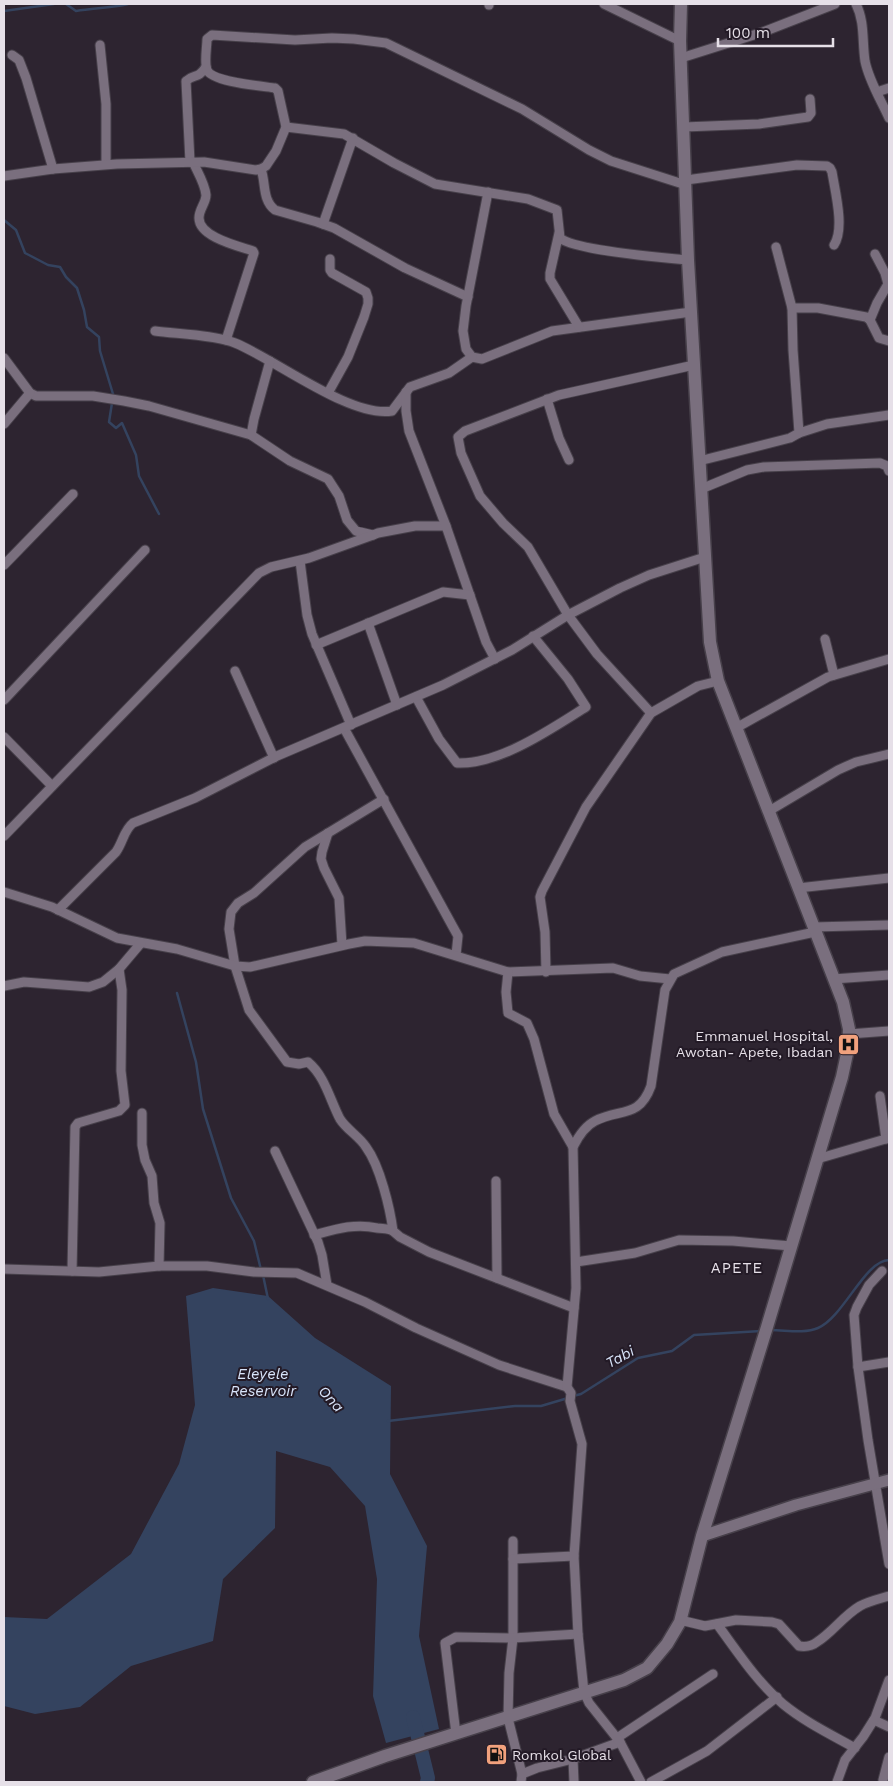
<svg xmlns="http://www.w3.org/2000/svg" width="893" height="1786" viewBox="0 0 893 1786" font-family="'Work Sans',sans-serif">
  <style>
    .water { fill: #34435f }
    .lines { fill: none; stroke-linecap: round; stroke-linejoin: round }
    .stream { stroke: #34435f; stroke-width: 2.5 }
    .river { stroke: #34435f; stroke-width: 14 }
    .minor-casing { stroke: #47404a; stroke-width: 11 }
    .tertiary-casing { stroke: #47404a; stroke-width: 14 }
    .secondary-casing { stroke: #47404a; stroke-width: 15 }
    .minor { stroke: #7a6f7e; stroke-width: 9 }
    .tertiary { stroke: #7a6f7e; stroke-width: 11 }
    .secondary { stroke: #7a6f7e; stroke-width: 12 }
    .labels { text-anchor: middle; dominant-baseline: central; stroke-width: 4; stroke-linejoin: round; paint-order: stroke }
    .poi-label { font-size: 14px; fill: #e6e0e8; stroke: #231a26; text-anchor: end }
    .neighbourhood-label { font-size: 15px; letter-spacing: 1px; fill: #e6e0e8; stroke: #231a26 }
    .water-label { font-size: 15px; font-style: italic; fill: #d8e4fa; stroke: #231a26 }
  </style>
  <rect width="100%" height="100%" fill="#2d2430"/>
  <path class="water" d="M213,1288l55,8 47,42 76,48 -1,88 37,72 -8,90 20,93 -53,14 -13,-47 4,-117 -12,-73 -35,-39 -54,-16 -1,77 -52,51 -10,62 -82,25 -51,41 -45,7 -31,-8v-89l43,2 84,-65 48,-90 16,-59 -9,-109z"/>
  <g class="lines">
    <g class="stream">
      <path d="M66,4l10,7c17,-3 35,-3 52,-7"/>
      <path d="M4,11l50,-7"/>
      <path d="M4,220l12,10 9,23 23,12 12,2 6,10 11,11 7,22 3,17 12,10 1,14 13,43"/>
      <path d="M112,403l-3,19 7,6 6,-5 14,32 3,21 20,38"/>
      <path d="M177,993l19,69 7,47 28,89 23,43 7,29"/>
      <path d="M263,1275l5,24"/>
      <path d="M771,1330c15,0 33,4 47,-2 25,-10 47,-68 71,-68"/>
      <path d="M573,1396l8,-2 57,-36 34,-7 22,-16 67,-4"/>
      <path d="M388,1421l127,-15h26l27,-8"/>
    </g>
    <path class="river" d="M413,1717l15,61 -1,4"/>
    <defs>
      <g id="minor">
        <path d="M604,4l76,37"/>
        <path d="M856,4c9,18 6,37 9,57 4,20 16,39 24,57"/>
        <path d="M489,5v-1"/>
        <path d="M100,45l6,59v60"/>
        <path d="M12,55l7,5 7,18 27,91"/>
        <path d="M681,58l82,-26 72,-28"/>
        <path d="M877,92l12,-4"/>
        <path d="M286,127l58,7 50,29 41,21 93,15 29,11 3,28c14,12 105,20 128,22"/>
        <path d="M684,127l75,-3 49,-7 3,-4 -1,-14"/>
        <path d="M190,162l-4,-81c9,-8 11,-1 20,-14"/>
        <path d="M193,162c5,11 12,22 13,33 0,8 -7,14 -7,23 0,19 39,28 54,33l1,2 -28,87"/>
        <path d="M261,169c5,14 1,31 14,41l42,12 17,6 71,40 63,29"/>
        <path d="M4,176l49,-7 64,-5 87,-2 52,8 5,-1 5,-3 10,-15 10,-24 -8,-36 -3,-3c-13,-2 -63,-6 -68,-18 -3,-8 0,-23 0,-31l5,-4 83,5 37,-2 22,1 32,4 136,66 67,41 22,11 75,24"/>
        <path d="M686,180l111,-15 30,1 3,2 2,4c3,19 13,57 2,73"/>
        <path d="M488,192l-22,114 -3,25 3,18 6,8 10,2 70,-28 139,-19"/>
        <path d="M323,224l30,-86"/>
        <path d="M559,233l-9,40v6l29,48"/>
        <path d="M792,308h26l48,9 4,3 9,18 10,3"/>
        <path d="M870,320l7,-17 11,-19 -3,-11 -10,-19"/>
        <path d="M155,331c22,3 61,4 80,12 40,16 115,75 157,68l18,-24 39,-14 23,-16"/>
        <path d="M4,358l26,35 6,3h57l31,5 25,5 102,29 39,26 38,18 11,17 8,24 9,11 17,4 5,-2 37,-7h31"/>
        <path d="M406,392v19l3,20 37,95 40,116 9,17"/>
        <path d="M328,393l20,-36 16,-40 4,-13v-6l-2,-6 -34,-19 -2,-3v-11"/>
        <path d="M547,399l12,39 10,22"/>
        <path d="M4,424l26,-31"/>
        <path d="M799,433l28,-9 62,-9"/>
        <path d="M251,435l3,-16 16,-58"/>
        <path d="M699,461l91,-23 9,-5 -6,-83 -1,-42 -16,-61"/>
        <path d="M701,489l46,-19 17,-3 116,-4 7,3 2,5"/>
        <path d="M300,561l7,54 5,19 39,91"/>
        <path d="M4,565l69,-71"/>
        <path d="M368,623l29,82"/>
        <path d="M825,639l9,36"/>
        <path d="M316,645l127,-53 27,3"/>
        <path d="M235,671l39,87"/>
        <path d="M416,697l23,42 18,24c42,2 94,-34 129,-56l-18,-28 -35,-43"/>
        <path d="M4,700l141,-150"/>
        <path d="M651,713l-54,-59 -29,-39 -40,-68 -25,-24 -23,-27 -19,-43 -3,-16 7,-6 94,-36 135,-30"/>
        <path d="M344,728l109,199 5,9 -2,19"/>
        <path d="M736,728l92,-51 61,-18"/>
        <path d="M4,737l48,49"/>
        <path d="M384,799l-79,48 -51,46 -16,10 -7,9 -2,17 6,37 14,44 38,52 12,2 9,-2c17,14 22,38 32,57 7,11 19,17 26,28 14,19 24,61 27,84l7,6 29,15 145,56"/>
        <path d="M769,811l69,-41 18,-8 33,-8"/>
        <path d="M328,833l-6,19 -1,7 3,9 15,30 3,47"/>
        <path d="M4,836l255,-263 12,-6 38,-9 64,-23"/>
        <path d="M798,888l91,-10"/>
        <path d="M4,892l48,15 65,31 60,11 58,17 15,1 99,-23 16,-3 49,2 94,29 105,-4 27,8 30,3"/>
        <path d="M58,910l58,-58c7,-10 8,-22 17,-29l62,-25 82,-42 166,-71 69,-35 56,-35 52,-27 29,-13 56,-18"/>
        <path d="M814,927l75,-2"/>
        <path d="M508,972l-2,20 2,21 19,10 7,16 20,75 19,33"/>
        <path d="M546,972l-1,-40 -5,-35 2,-6 44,-84 65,-94 47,-27 20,-5"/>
        <path d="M833,979l56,-4"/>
        <path d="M4,986l20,-4 65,5 14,-5 16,-13 22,-26"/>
        <path d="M849,1034l40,-3"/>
        <path d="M880,1096l6,43"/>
        <path d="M142,1113v32l3,15 7,16 2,27 6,20 -1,43"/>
        <path d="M275,1151l43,91 4,13 5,30"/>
        <path d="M817,1159l72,-21"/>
        <path d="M496,1181l1,97"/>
        <path d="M314,1235c22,-6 41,-12 63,-7 6,1 11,0 16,3"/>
        <path d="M576,1262l59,-9 44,-13 54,1 58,5"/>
        <path d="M4,1269l95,3 60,-6h48l47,6 43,1 68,29 51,26 83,37 68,22"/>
        <path d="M72,1271l3,-144 3,-4 41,-12 6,-6 -4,-34 1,-81 -3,-21"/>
        <path d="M882,1271l-13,14 -12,22 -3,8 4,52 10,73 21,124"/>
        <path d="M858,1367l31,-5"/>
        <path d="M513,1541v97l-4,35 -1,45 14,56 -1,8"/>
        <path d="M513,1559l61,-3"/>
        <path d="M680,1620l25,6 31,-6 36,2 7,2 20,22c6,1 13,0 18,-4 16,-10 26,-26 43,-36 9,-5 19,-7 29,-10"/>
        <path d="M717,1624c20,27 40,58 66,80 22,18 47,30 72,44"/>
        <path d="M874,1720l15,7"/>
        <path d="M456,1734l-11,-91 11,-6 57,1 65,-4"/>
        <path d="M617,1738l96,-64"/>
        <path d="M573,1759l1,23"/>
        <path d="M522,1774l15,-6 36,-9 47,-17"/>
        <path d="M883,1780l6,-23"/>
        <path d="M641,1782l-21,-40 -31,-39 -5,-11 -6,-58 -4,-78 8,-112 -12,-43 1,-8 -4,-6 9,-99 -3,-141c5,-10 12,-21 22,-26 25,-13 44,-2 56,-35l14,-96 9,-16 48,-22 93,-20"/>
        <path d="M651,1782l56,-31 70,-54"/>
        <path d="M837,1782l8,-22 18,-23 12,-19 14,-38"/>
      </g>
      <path id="tertiary" d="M702,1536l94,-31 93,-25"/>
      <path id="secondary" d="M313,1782l72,-26 239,-76 23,-12 20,-24 13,-22 22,-86 65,-209 75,-250 6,-28 1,-20 -6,-27 -125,-321 -8,-39 -22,-382 -8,-219 1,-37"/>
    </defs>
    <use href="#minor" class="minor-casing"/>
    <use href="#tertiary" class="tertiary-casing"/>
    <use href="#secondary" class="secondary-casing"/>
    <use href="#minor" class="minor"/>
    <use href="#tertiary" class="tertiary"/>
    <use href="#secondary" class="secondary"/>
  </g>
  <defs>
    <symbol id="hospital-square" viewBox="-11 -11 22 22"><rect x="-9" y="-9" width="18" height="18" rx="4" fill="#f1a17d" stroke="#231a26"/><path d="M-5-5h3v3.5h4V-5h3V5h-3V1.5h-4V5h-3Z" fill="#111"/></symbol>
    <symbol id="fuel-square" viewBox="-11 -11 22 22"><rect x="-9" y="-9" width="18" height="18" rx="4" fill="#f1a17d" stroke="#231a26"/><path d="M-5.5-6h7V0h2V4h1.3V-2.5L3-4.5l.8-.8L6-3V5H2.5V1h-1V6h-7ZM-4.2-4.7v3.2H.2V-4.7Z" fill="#111"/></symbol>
  </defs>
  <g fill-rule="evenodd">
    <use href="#hospital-square" x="836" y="1032" width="25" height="25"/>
    <use href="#fuel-square" x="484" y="1742" width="25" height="25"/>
  </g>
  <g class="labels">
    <g class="poi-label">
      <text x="833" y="1036">Emmanuel Hospital,<tspan x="833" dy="16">Awotan- Apete, Ibadan</tspan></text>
      <text x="512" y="1755" text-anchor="start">Romkol Global</text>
    </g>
    <g class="neighbourhood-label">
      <text x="737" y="1268">APETE</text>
    </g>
    <g class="water-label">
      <text transform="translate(620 1357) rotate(-29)">Tabi</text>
      <text x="263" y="1374">Eleyele<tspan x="263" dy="17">Reservoir</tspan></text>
      <text transform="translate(331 1399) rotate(48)">Ona</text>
    </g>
  </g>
  <rect width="893" height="1786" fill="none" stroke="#e6e0e8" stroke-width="10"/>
  <path d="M718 38v8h115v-8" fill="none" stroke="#e6e0e8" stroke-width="2.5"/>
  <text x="726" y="38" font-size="15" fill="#e6e0e8" stroke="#231a26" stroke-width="4" paint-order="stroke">100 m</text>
</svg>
